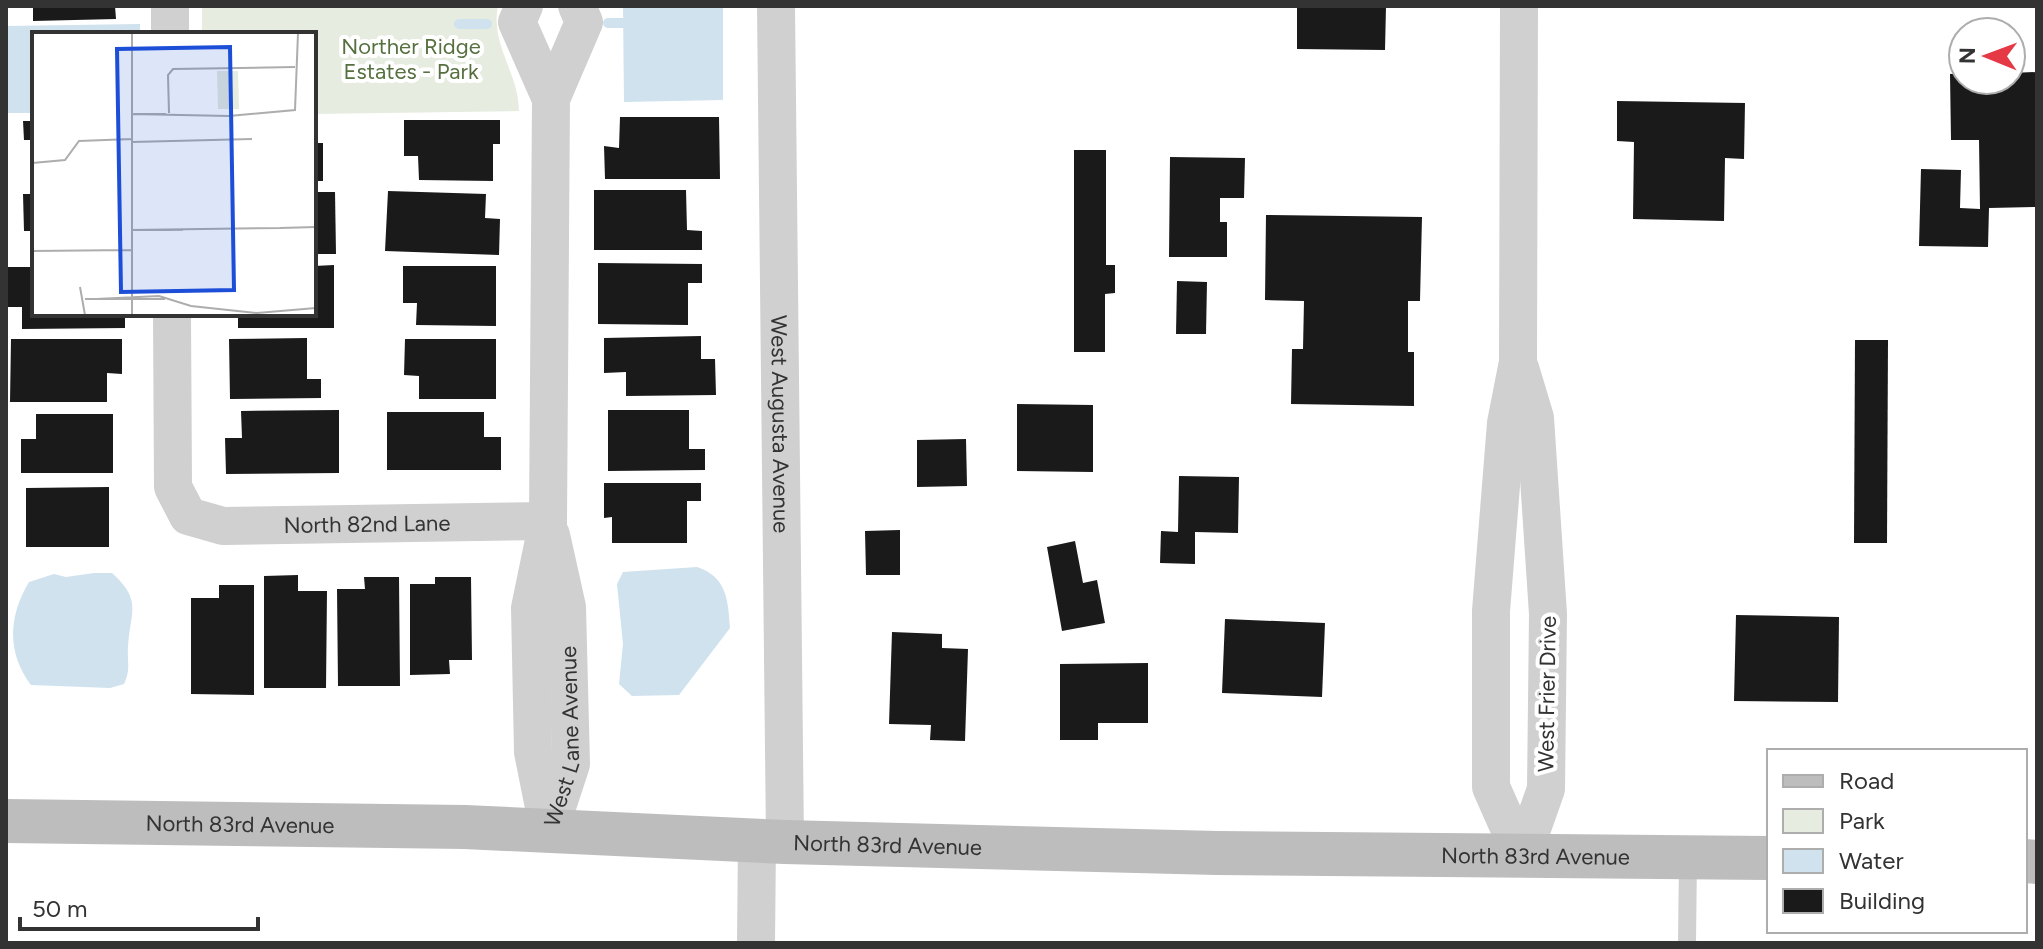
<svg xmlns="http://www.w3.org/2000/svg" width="2043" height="949" viewBox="0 0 2043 949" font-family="Figtree,sans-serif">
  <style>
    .green { fill: #e6ecdf }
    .water { fill: #cfe2ee }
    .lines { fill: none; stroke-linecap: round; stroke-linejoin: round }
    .stream { stroke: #cfe2ee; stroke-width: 10 }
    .building { fill: #1a1a1a }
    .lane { stroke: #d0d0d0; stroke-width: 18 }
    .street { stroke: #d0d0d0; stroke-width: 38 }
    .secondary { stroke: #bdbdbd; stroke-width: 44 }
    .labels { text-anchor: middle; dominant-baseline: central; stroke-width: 8; stroke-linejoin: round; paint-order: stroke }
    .park-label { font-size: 22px; fill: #56703f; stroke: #fff }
    .street-label { font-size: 22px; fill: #333; stroke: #fff }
    .inset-road { fill: none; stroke: #adadad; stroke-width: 2 }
    .view { fill: #1d4ed8; fill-opacity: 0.15; stroke: #1d4ed8; stroke-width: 4 }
    .inset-edge { fill: none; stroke: #333; stroke-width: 4 }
  </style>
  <rect width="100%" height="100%" fill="#fff"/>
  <path class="green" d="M202,6h296c-8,39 21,67 21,105l-205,3v-80h-112z"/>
  <g class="water">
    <path d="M623,6h100v94l-99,2z"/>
    <path d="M140,24v10h-106v79h-28v-87z"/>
    <path d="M697,567c30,10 31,33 33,61l-51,67 -47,1 -13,-12 4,-40 -6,-60 6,-12z"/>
    <path d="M94,573h18c31,28 18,39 16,74 -1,16 3,22 -4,37l-14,4 -79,-3c-24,-32 -23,-68 -2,-103l25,-8 12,3z"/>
  </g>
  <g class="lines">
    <g class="stream">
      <path d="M608,23h26"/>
      <path d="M459,24h28"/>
    </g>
  </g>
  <g class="building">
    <path d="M33,6h82l1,13 -83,2z"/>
    <path d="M1297,6h89l-1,44 -88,-1z"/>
    <path d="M2037,72v135l-48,1 -1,39 -69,-1 2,-77 40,1 -1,38 20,1 -1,-69h-28l-1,-66 13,-1v7h48v-7z"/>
    <path d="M1617,101l128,2 -1,56 -19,-1 -1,63 -91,-2 1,-77 -17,-1z"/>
    <path d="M620,117h99l1,62h-115l-1,-33 15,2z"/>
    <path d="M404,120h96v24h-7v37l-74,-1 -1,-24h-14z"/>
    <path d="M23,121h11v19h-10z"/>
    <rect x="314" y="143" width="9" height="38"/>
    <path d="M1074,150h32v115h9v28l-10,1v58h-31z"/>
    <path d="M1170,157l75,1 -1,40h-24v24h7v35h-58z"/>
    <path d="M594,190h92l1,40 15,1v19h-108z"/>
    <path d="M388,191l98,3 -1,24 15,1 -1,36 -114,-4z"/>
    <path d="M314,192h21l1,62h-22z"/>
    <path d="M23,194h11v37h-10z"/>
    <path d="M1266,215l156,2 -2,84h-12v51h6v54l-123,-2 1,-55h11l1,-48 -39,-1z"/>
    <path d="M598,263l104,1v19h-14v42l-90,-1z"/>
    <path d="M334,265v63h-96v-14h76v-48z"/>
    <path d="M403,266h93v60l-80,-1 1,-22h-14z"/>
    <path d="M6,267h28v47h91v14l-103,1v-22h-15z"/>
    <path d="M1177,281l30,1 -1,52h-30z"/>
    <path d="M701,336v23h14l1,36 -90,1v-24l-22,1v-35z"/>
    <path d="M307,338v41h14v19l-91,1 -1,-60z"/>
    <path d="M11,339h111v35l-15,-1v29h-97z"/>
    <path d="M405,339h91v60h-77v-23l-15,-1z"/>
    <path d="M1855,340h33l-1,203h-33z"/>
    <path d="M1017,404l76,1v67l-76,-1z"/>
    <path d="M339,410v63l-113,1 -1,-36h17l-1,-27z"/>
    <path d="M608,410h81v39h16v21l-97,1z"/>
    <path d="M387,412h97v25h17v33h-114z"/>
    <path d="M36,414h77v59h-92v-34h15z"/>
    <path d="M966,439l1,47 -50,1v-47z"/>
    <path d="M1179,476l60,1 -1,56 -43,-1v32l-35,-1 1,-32 17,1z"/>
    <path d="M604,483h97v18h-14v42h-75v-26l-8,1z"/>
    <path d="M109,487v60h-83v-59z"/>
    <path d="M900,530v45h-34l-1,-44z"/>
    <path d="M1075,541l8,42 14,-3 8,43 -43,8 -15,-84z"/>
    <path d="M298,575v16h29l-1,97h-62v-112z"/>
    <path d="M364,577h35l1,109h-62l-1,-97h28z"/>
    <path d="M435,577h36l1,83h-23l1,14 -40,1v-91h25z"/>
    <path d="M219,585h35v110l-63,-1v-96h28z"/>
    <path d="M1736,615l103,2 -1,85 -104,-1z"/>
    <path d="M1225,619l100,4 -3,74 -100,-4z"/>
    <path d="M892,632l50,2v14l26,1 -3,92 -35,-1 1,-15 -42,-1z"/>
    <path d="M1148,663v60h-50v17h-38v-76z"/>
  </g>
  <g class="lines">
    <path class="lane" d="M1687,943l1,-85"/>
    <g class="street">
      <path d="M170,6v28"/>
      <path d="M524,6l-7,16 34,77"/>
      <path id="s1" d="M776,6l9,836"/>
      <path d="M1519,6l-1,356 -12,61 -15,188v176l31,70"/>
      <path id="s2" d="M172,314l1,173 15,29 35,10 325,-5"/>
      <path d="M1520,368l15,50 13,196 -2,175 -24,68"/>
      <path id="s3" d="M550,828l21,-64 -4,-157 -16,-72"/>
      <path d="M549,832l-16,-80 -3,-144 18,-87 3,-422 33,-77 -7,-16"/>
      <path d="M756,943l1,-103"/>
    </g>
    <g class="secondary">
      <path id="s4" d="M6,821l459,6 320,15 432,11 552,5"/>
      <path d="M2025,861l12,1"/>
    </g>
  </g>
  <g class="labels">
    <g class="park-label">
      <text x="411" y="46">Norther Ridge<tspan x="411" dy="25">Estates - Park</tspan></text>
    </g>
    <g class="street-label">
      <text stroke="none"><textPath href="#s1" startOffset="418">West Augusta Avenue</textPath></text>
      <text stroke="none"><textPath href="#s2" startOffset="386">North 82nd Lane</textPath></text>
      <text transform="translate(1547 694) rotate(-89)">West Frier Drive</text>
      <text stroke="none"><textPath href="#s3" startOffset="94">West Lane Avenue</textPath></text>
      <text stroke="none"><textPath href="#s4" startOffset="234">North 83rd Avenue</textPath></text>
      <text stroke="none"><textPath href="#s4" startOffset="882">North 83rd Avenue</textPath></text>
      <text stroke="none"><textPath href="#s4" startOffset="1530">North 83rd Avenue</textPath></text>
    </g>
  </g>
  <g transform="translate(32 32)">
    <rect width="284" height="284" fill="#fff"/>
    <path d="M185,39h21l1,38h-21z" fill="#e6ecdf"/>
    <path class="inset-road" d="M137,81l-1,-38 5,-6 122,-2M100,82l97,2 66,-6 3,-77M102,82h32M100,110l120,-3M0,131l33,-3 14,-19 53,-2M248,196l36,-1M99,198l151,-2M99,198h52M0,219l100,-1M48,255l5,28M53,267h80M64,267l63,-3 32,10 66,7 59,-5M100,283v-282"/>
    <path class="view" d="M198,15l4,243 -113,2 -4,-243z"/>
    <rect width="284" height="284" class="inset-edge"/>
  </g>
  <rect width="2043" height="949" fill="none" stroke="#333333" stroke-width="16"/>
  <rect x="1767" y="749" width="260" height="184" fill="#ffffff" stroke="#adadad" stroke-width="2"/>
  <rect x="1783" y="775" width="40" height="12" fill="#bdbdbd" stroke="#adadad" stroke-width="2"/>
  <text x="1839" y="789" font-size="24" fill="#333333">Road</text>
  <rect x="1783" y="809" width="40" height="24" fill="#e6ecdf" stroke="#adadad" stroke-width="2"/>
  <text x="1839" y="829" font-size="24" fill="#333333">Park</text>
  <rect x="1783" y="849" width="40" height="24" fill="#cfe2ee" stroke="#adadad" stroke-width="2"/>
  <text x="1839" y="869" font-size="24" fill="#333333">Water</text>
  <rect x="1783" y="889" width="40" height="24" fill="#1a1a1a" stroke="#adadad" stroke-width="2"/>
  <text x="1839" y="909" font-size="24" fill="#333333">Building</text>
  <g transform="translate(1987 56) rotate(271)"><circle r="38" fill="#ffffff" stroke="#adadad" stroke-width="2"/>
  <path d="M0-6L14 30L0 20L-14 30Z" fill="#e63946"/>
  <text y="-12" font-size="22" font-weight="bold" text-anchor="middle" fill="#333333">N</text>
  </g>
  <path d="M20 917v12h238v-12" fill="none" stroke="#333333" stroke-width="4"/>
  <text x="32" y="917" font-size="24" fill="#333333" stroke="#ffffff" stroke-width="6" paint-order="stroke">50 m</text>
</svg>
